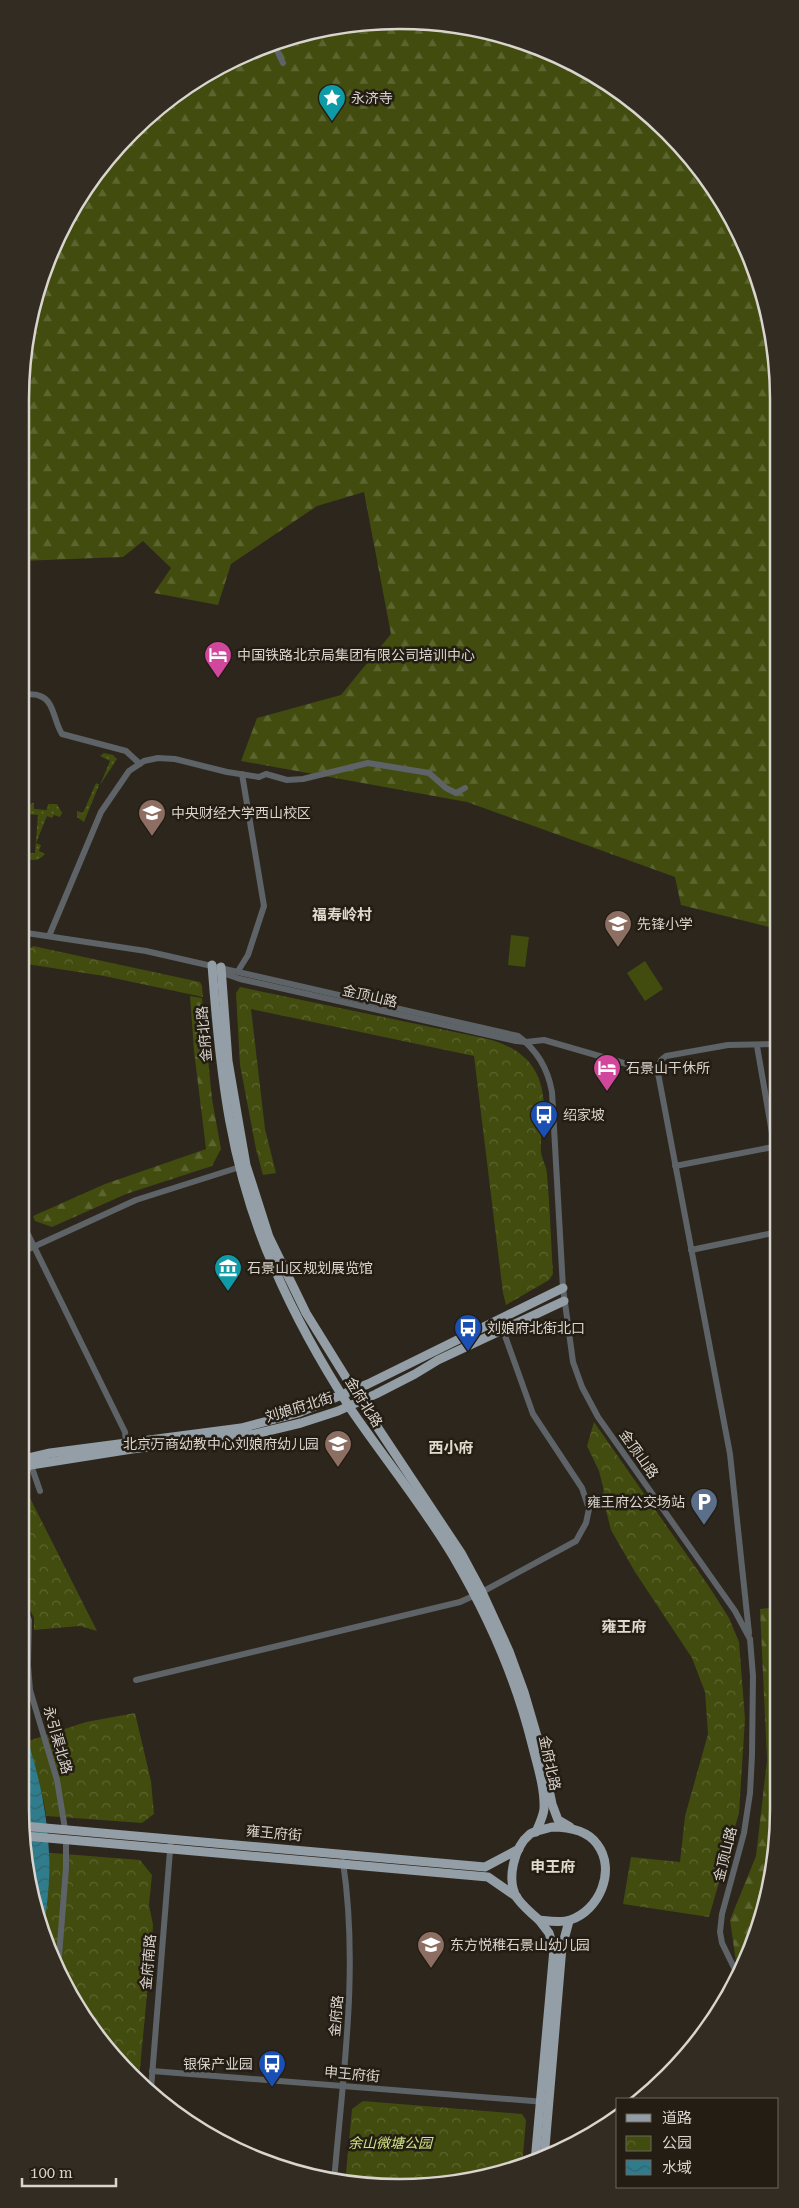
<svg xmlns="http://www.w3.org/2000/svg" width="799" height="2208" viewBox="0 0 799 2208" font-family="'Roboto Serif','Noto Sans SC',serif">
  <style>
    .grass { fill: url(#grass-dots) }
    .forest { fill: url(#forest-firs) }
    .park { fill: url(#park-crowns) }
    .pitch { fill: #414c0e }
    .water { fill: url(#water-waves) }
    .lines { fill: none; stroke-linecap: round; stroke-linejoin: round }
    .minor { stroke: #5e6367; stroke-width: 6 }
    .major { stroke: #949ea6; stroke-width: 9 }
    .labels { text-anchor: middle; dominant-baseline: central; stroke-width: 5; stroke-linejoin: round; paint-order: stroke }
    .poi-label { font-size: 14px; fill: #d9d4ce; stroke: #231d14; text-anchor: start }
    .street-label { font-size: 14px; fill: #d9d4ce; stroke: #231d14 }
    .park-label { font-size: 14px; font-style: italic; fill: #cee480; stroke: #231d14 }
    .neighbourhood-label { font-size: 15px; font-weight: bold; fill: #e3dace; stroke: #231d14 }
    .rim { fill: none; stroke: #d9d4ce; stroke-width: 2.5 }
  </style>
  <defs>
    <pattern id="grass-dots" width="8" height="8" patternUnits="userSpaceOnUse" patternTransform="scale(1.25)"><rect width="8" height="8" fill="#414c0e"/><path d="M2 2h.1M6 6h.1" fill="none" stroke="#5c6530" stroke-width="1.8" stroke-linecap="round"/></pattern>
    <pattern id="forest-firs" width="22" height="20" patternUnits="userSpaceOnUse" patternTransform="scale(1.25)"><rect width="22" height="20" fill="#414c0e"/><path d="M5 1l3.5 6h-7zM16 11l3.5 6h-7z" fill="#5c6530"/></pattern>
    <pattern id="park-crowns" width="20" height="18" patternUnits="userSpaceOnUse" patternTransform="scale(1.25)"><rect width="20" height="18" fill="#414c0e"/><path d="M2 6a3 3 0 1 1 6 0M12 15a3 3 0 1 1 6 0" fill="none" stroke="#5c6530"/></pattern>
    <pattern id="water-waves" width="16" height="10" patternUnits="userSpaceOnUse" patternTransform="scale(1.25)"><rect width="16" height="10" fill="#2f7c8d"/><path d="M0 5q4-4 8 0t8 0" fill="none" stroke="#36646d"/></pattern>
  </defs>
  <rect width="100%" height="100%" fill="#2d261d"/>
  <g class="grass">
    <path d="M104,753l9,2 4,4 -17,26h-1l-15,37 -7,-5v-6l6,2 13,-30 4,2 10,-24 -10,-5z"/>
    <path d="M32,803h2v6l13,1 1,-6h9l5,9 -2,4 -6,-2 -2,3 -5,-2 -11,27 5,2 -2,6 6,3c-5,6 -11,8 -19,4l-3,-5h12l3,-38 -11,-1 1,-8z"/>
  </g>
  <g class="forest">
    <path d="M425,21l73,12 112,51 75,66 65,104 26,96 1,579 -96,-24 -6,-28 -208,-75 -226,-41 16,-43 84,-23 50,-61 -27,-142 -47,14 -86,58 -13,41 -64,-12 17,-25 -28,-27 -20,16 -103,4v-161l13,-99 26,-70 40,-63 50,-54 61,-43 68,-31 72,-17z"/>
    <path d="M190,996l12,2 10,101 9,50 -9,17 -86,28 -74,33 -17,-6 -2,-5 72,-32 101,-35 -12,-98z"/>
    <path d="M779,1607v202l-13,98 -21,56 -9,-1 -6,-42 26,-64 11,-96 -7,-151z"/>
  </g>
  <g class="park">
    <path d="M33,946l167,36 2,4 1,11 -99,-21 -84,-13v-5z"/>
    <path d="M240,987l248,52c37,10 56,31 56,71 -1,14 -4,28 -3,42 1,8 6,15 6,22 3,33 4,67 6,100l-4,6 -43,25 -3,-12 -29,-237 -223,-47 14,120 11,44 -13,2 -7,-26 -16,-84 -4,-72z"/>
    <path d="M594,1422l116,166 19,30 10,24 6,77 -6,94 -30,104 -86,-13 8,-47 49,5 5,-46 23,-82 -3,-42 -13,-34 -57,-86 -24,-42 -9,-36 2,-3 -5,-20 -12,-25z"/>
    <path d="M20,1488l7,4 70,139 -17,-5 -46,4v-12l-14,-29z"/>
    <path d="M135,1713l16,68 3,33 -12,9 -96,-7 -2,-13 -16,-62 58,-19z"/>
    <path d="M27,1851l113,9 12,15 -3,30 4,20 -1,17 -13,137 -25,-20 -43,-61 -31,-67z"/>
    <path d="M363,2101l159,13 4,6 -4,46 -48,15 -129,3 7,-75z"/>
  </g>
  <g class="pitch">
    <path d="M511,935l18,2 -4,30 -17,-2z"/>
    <path d="M645,961l18,28 -18,12 -18,-28z"/>
  </g>
  <path class="water" d="M20,1718c16,44 27,89 29,135 2,28 -3,57 -6,84l-3,-6 -20,-128z"/>
  <g class="lines">
    <g class="minor">
      <path d="M273,42l10,21"/>
      <path d="M20,694c7,1 14,-1 20,2 14,4 14,26 22,38l64,17 14,13"/>
      <path d="M20,932l126,19 372,85c19,14 30,33 34,56l11,196 10,74 9,25 16,30 137,194 15,28 3,37 -1,79 -2,38 -6,40 -22,81 -2,18 2,11 17,35"/>
      <path d="M49,936l52,-124 28,-41 15,-10 14,-3 17,1 52,13 32,5 7,-3 21,6 16,-1 65,-16 61,10 17,15 10,5 9,-5"/>
      <path d="M238,971l10,-16 16,-49 -22,-132"/>
      <path d="M220,972l20,7 276,62 10,1 18,-2 114,33"/>
      <path d="M757,1046l21,122"/>
      <path d="M675,1166l98,-19"/>
      <path d="M20,1218l105,214 1,10"/>
      <path d="M691,1250l87,-18"/>
      <path d="M20,1253l116,-53 107,-34"/>
      <path d="M20,1443l11,22 9,26"/>
      <path d="M20,1601l9,19 -1,45 2,25 27,90 8,49"/>
      <path d="M749,1633l-19,-179 -72,-381 3,-13 5,-4 62,-11 49,-1"/>
      <path d="M136,1680l324,-78 22,-10 94,-51 10,-18 3,-14 -7,-21 -49,-74 -34,-95"/>
      <path d="M58,1969l8,-101v-28"/>
      <path d="M152,2071l393,31"/>
      <path d="M151,2089l20,-251"/>
      <path d="M334,2181c9,-106 25,-213 9,-319"/>
    </g>
    <g class="major">
      <path d="M212,965c8,108 18,205 63,305 20,46 48,96 75,138 34,50 72,96 103,148 34,58 63,123 79,188 5,20 13,44 12,65 -1,8 -5,16 -8,23"/>
      <path d="M221,967l7,94 11,64 7,40 23,72 37,76 62,100 93,140 21,39 27,59 15,41 17,58 11,54 6,16 12,7"/>
      <path d="M20,1460l30,-7 191,-25 57,-15 70,-29 195,-96"/>
      <path d="M20,1470l11,-5 101,-16 123,-15 46,-11 37,-12 38,-17 39,-20 23,-14 126,-59"/>
      <path d="M23,1826l462,41 34,-18"/>
      <path d="M552,1827c17,0 35,3 45,17 20,26 2,67 -27,76 -9,3 -21,1 -31,0 -7,-6 -16,-14 -22,-22 -11,-18 -3,-51 13,-64 6,-4 16,-5 22,-7z"/>
      <path d="M25,1836l463,41 29,20"/>
      <path d="M544,2159l18,-212 7,-26"/>
      <path d="M535,2162l19,-213 -5,-16 -10,-13"/>
    </g>
  </g>
  <defs>
    <symbol id="sight-pin" viewBox="-11 -11 22 30"><path d="M0 17L-7.5 6A9.5 9.5 0 1 1 7.5 6Z" fill="#0f9aa8" stroke="#231d14"/><path d="M0-6L1.8-2.2L6-1.7L2.9 1.2L3.7 5.4L0 3.3L-3.7 5.4L-2.9 1.2L-6-1.7L-1.8-2.2Z" fill="#fff"/></symbol>
    <symbol id="hotel-pin" viewBox="-11 -11 22 30"><path d="M0 17L-7.5 6A9.5 9.5 0 1 1 7.5 6Z" fill="#d1479c" stroke="#231d14"/><path d="M-6-4.5h1.5V1H6V5H4.5V3h-9V5H-6ZM-4 0a1.8 1.8 0 1 1 3.6 0ZM.5 0V-2.5h3Q6-2.5 6 0Z" fill="#fff"/></symbol>
    <symbol id="university-pin" viewBox="-11 -11 22 30"><path d="M0 17L-7.5 6A9.5 9.5 0 1 1 7.5 6Z" fill="#8d6e63" stroke="#231d14"/><path d="M0-5L7-2L0 1L-7-2ZM-4 1L0 2.5L4 1V4Q0 6-4 4Z" fill="#fff"/></symbol>
    <symbol id="school-pin" viewBox="-11 -11 22 30"><path d="M0 17L-7.5 6A9.5 9.5 0 1 1 7.5 6Z" fill="#8d6e63" stroke="#231d14"/><path d="M0-5L7-2L0 1L-7-2ZM-4 1L0 2.5L4 1V4Q0 6-4 4Z" fill="#fff"/></symbol>
    <symbol id="bus-pin" viewBox="-11 -11 22 30"><path d="M0 17L-7.5 6A9.5 9.5 0 1 1 7.5 6Z" fill="#1a4fb4" stroke="#231d14"/><path d="M-5-6H5V4H4V6H2V4H-2V6H-4V4H-5ZM-3.5-4V0h7V-4ZM-3.5 1.2v1.5H-2V1.2ZM2 1.2v1.5H3.5V1.2Z" fill="#fff"/></symbol>
    <symbol id="museum-pin" viewBox="-11 -11 22 30"><path d="M0 17L-7.5 6A9.5 9.5 0 1 1 7.5 6Z" fill="#0f9aa8" stroke="#231d14"/><path d="M0-6L6-3V-2H-6V-3ZM-5-1h2V3h-2ZM-1-1h2V3h-2ZM3-1h2V3H3ZM-6 4H6V6H-6Z" fill="#fff"/></symbol>
    <symbol id="parking-pin" viewBox="-11 -11 22 30"><path d="M0 17L-7.5 6A9.5 9.5 0 1 1 7.5 6Z" fill="#5c6f8a" stroke="#231d14"/><path d="M-3.5-5.5H1a3.5 3.5 0 0 1 0 7H-1V5.5H-3.5ZM-1-3.4V-.6H.8a1.4 1.4 0 0 0 0-2.8Z" fill="#fff"/></symbol>
  </defs>
  <g fill-rule="evenodd">
    <use href="#sight-pin" x="316" y="82" width="32" height="43"/>
    <use href="#hotel-pin" x="202" y="639" width="32" height="43"/>
    <use href="#university-pin" x="136" y="797" width="32" height="43"/>
    <use href="#school-pin" x="602" y="908" width="32" height="43"/>
    <use href="#hotel-pin" x="591" y="1052" width="32" height="43"/>
    <use href="#bus-pin" x="528" y="1099" width="32" height="43"/>
    <use href="#museum-pin" x="212" y="1252" width="32" height="43"/>
    <use href="#bus-pin" x="452" y="1312" width="32" height="43"/>
    <use href="#school-pin" x="322" y="1428" width="32" height="43"/>
    <use href="#parking-pin" x="688" y="1486" width="32" height="43"/>
    <use href="#school-pin" x="415" y="1929" width="32" height="43"/>
    <use href="#bus-pin" x="256" y="2048" width="32" height="43"/>
  </g>
  <g class="labels">
    <g class="poi-label">
      <text x="351" y="98">永济寺</text>
      <text x="237" y="655">中国铁路北京局集团有限公司培训中心</text>
      <text x="171" y="813">中央财经大学西山校区</text>
      <text x="637" y="924">先锋小学</text>
      <text x="626" y="1068">石景山干休所</text>
      <text x="563" y="1115">绍家坡</text>
      <text x="247" y="1268">石景山区规划展览馆</text>
      <text x="487" y="1328">刘娘府北街北口</text>
      <text x="319" y="1444" text-anchor="end">北京万商幼教中心刘娘府幼儿园</text>
      <text x="685" y="1502" text-anchor="end">雍王府公交场站</text>
      <text x="450" y="1945">东方悦稚石景山幼儿园</text>
      <text x="253" y="2064" text-anchor="end">银保产业园</text>
    </g>
    <g class="street-label">
      <text transform="translate(370 996) rotate(13)">金顶山路</text>
      <text transform="translate(204 1034) rotate(-95)">金府北路</text>
      <text transform="translate(364 1402) rotate(58)">金府北路</text>
      <text transform="translate(299 1407) rotate(-17)">刘娘府北街</text>
      <text transform="translate(639 1454) rotate(55)">金顶山路</text>
      <text transform="translate(58 1740) rotate(74)">永引渠北路</text>
      <text transform="translate(550 1763) rotate(78)">金府北路</text>
      <text transform="translate(274 1833) rotate(5)">雍王府街</text>
      <text transform="translate(725 1854) rotate(-76)">金顶山路</text>
      <text transform="translate(148 1962) rotate(-85)">金府南路</text>
      <text transform="translate(336 2016) rotate(-85)">金府路</text>
      <text transform="translate(352 2074) rotate(5)">申王府街</text>
    </g>
    <g class="park-label">
      <text x="390" y="2143">余山微塘公园</text>
    </g>
    <g class="neighbourhood-label">
      <text x="342" y="915">福寿岭村</text>
      <text x="451" y="1448">西小府</text>
      <text x="624" y="1627">雍王府</text>
      <text x="553" y="1867">申王府</text>
    </g>
  </g>
  <path d="M0 0H799V2208H0ZM399 29H400A370 370 0 0 1 770 399V1809A370 370 0 0 1 400 2179H399A370 370 0 0 1 29 1809V399A370 370 0 0 1 399 29Z" fill="#322c23" fill-rule="evenodd"/>
  <path class="rim" d="M399 29H400A370 370 0 0 1 770 399V1809A370 370 0 0 1 400 2179H399A370 370 0 0 1 29 1809V399A370 370 0 0 1 399 29Z"/>
  <rect x="616" y="2098" width="162" height="90" fill="#231d14" stroke="#6c665e"/>
  <rect x="626" y="2114" width="25" height="8" fill="#949ea6" stroke="#6c665e"/>
  <text x="662" y="2123" font-size="15" fill="#d9d4ce">道路</text>
  <rect x="626" y="2136" width="25" height="15" fill="url(#park-crowns)" stroke="#6c665e"/>
  <text x="662" y="2148" font-size="15" fill="#d9d4ce">公园</text>
  <rect x="626" y="2160" width="25" height="15" fill="url(#water-waves)" stroke="#6c665e"/>
  <text x="662" y="2173" font-size="15" fill="#d9d4ce">水域</text>
  <path d="M22 2178v8h94v-8" fill="none" stroke="#d9d4ce" stroke-width="2.5"/>
  <text x="30" y="2178" font-size="15" fill="#d9d4ce" stroke="#231d14" stroke-width="4" paint-order="stroke">100 m</text>
</svg>
